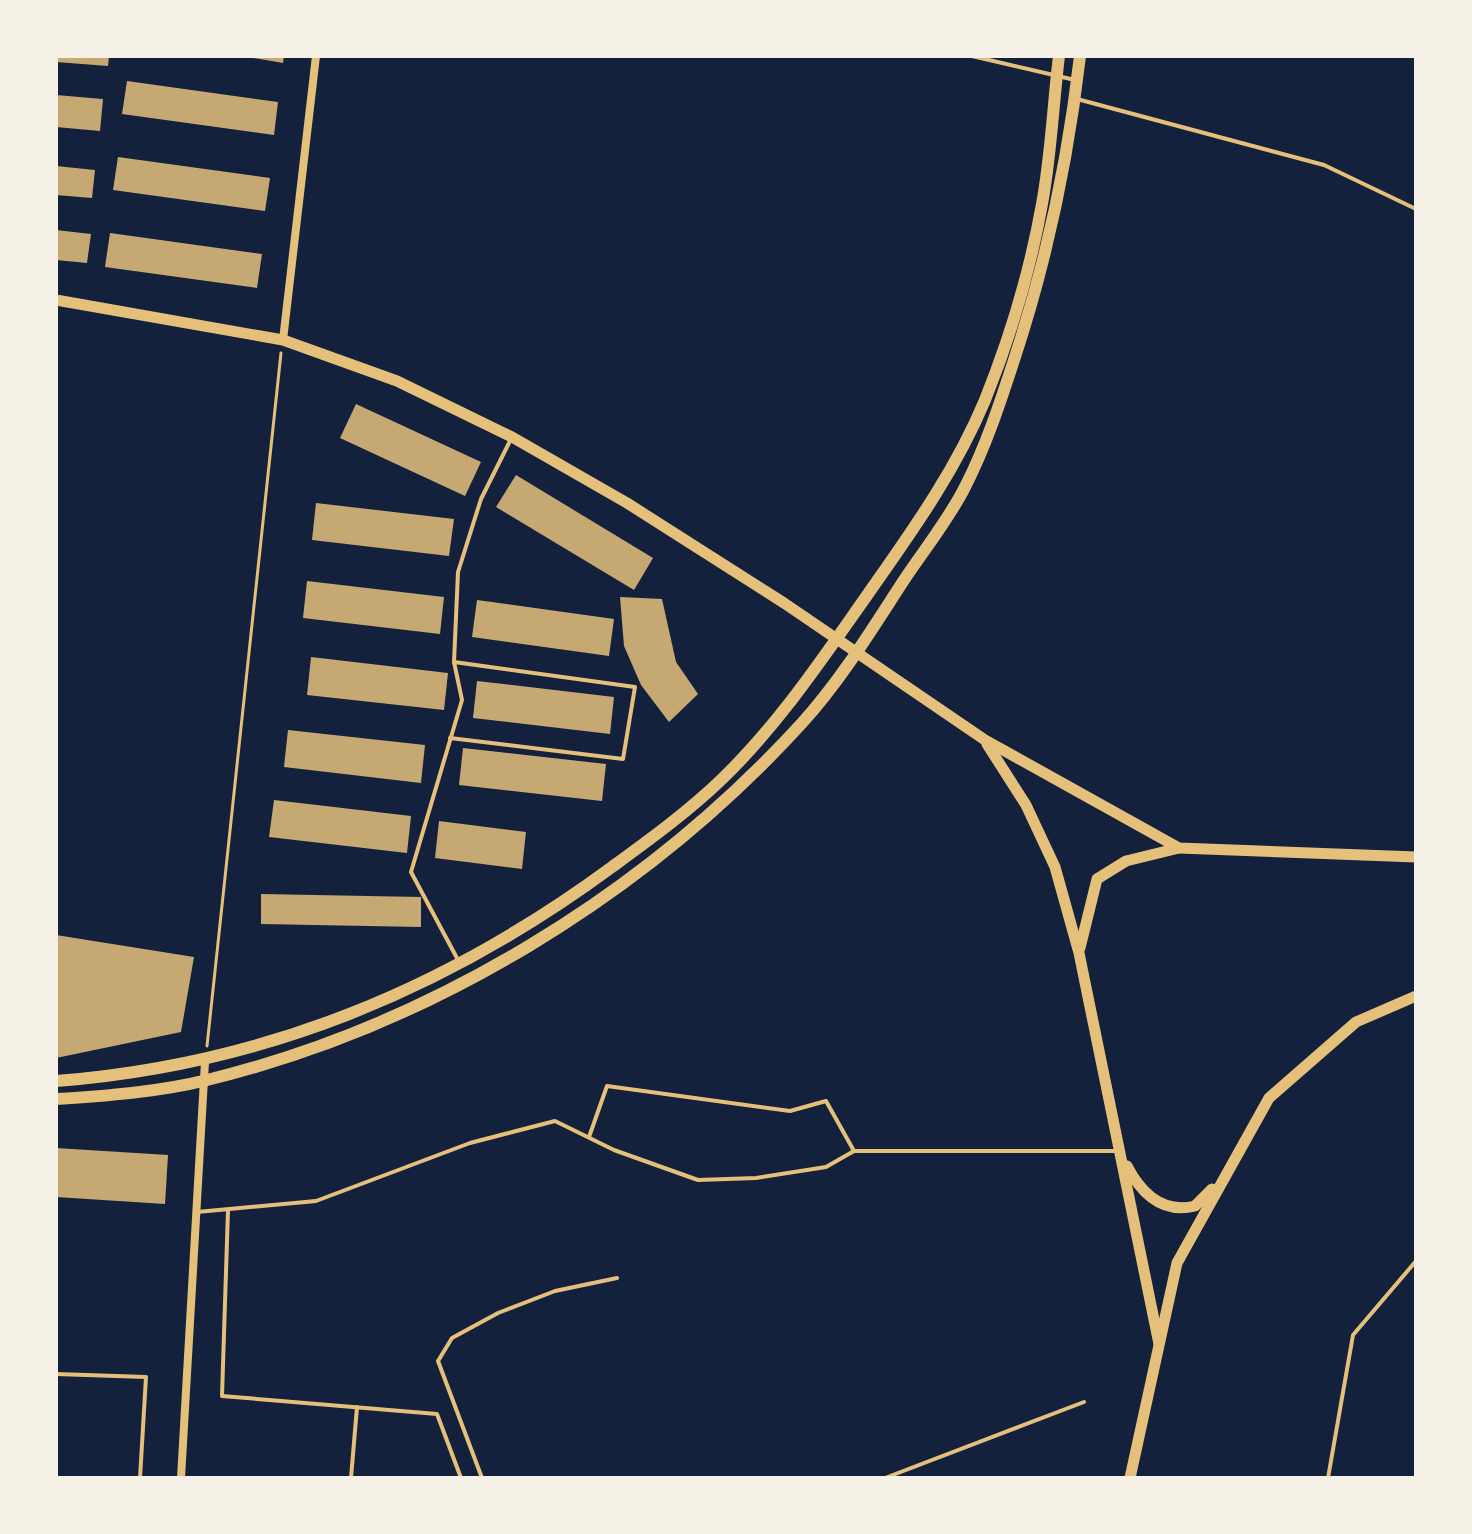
<svg xmlns="http://www.w3.org/2000/svg" width="1472" height="1534" viewBox="0 0 1472 1534" font-family="'DejaVu Sans',sans-serif">
  <style>
    .building { fill: #c6a872 }
    .lines { fill: none; stroke-linecap: round; stroke-linejoin: round }
    .path { stroke: #e5c07b; stroke-width: 3 }
    .service { stroke: #e5c07b; stroke-width: 4 }
    .minor { stroke: #e5c07b; stroke-width: 8 }
    .tertiary { stroke: #e5c07b; stroke-width: 11 }
    .secondary { stroke: #e5c07b; stroke-width: 12 }
  </style>
  <rect width="100%" height="100%" fill="#14213d"/>
  <g class="building">
    <path d="M56,56h53l-1,10 -52,-4z"/>
    <path d="M242,56h42l-1,7z"/>
    <path d="M127,81l151,21 -4,33 -152,-21z"/>
    <path d="M56,95l47,4 -3,32 -44,-4z"/>
    <path d="M118,157l152,21 -5,33 -152,-21z"/>
    <path d="M56,166l39,4 -3,28 -36,-3z"/>
    <path d="M56,230l35,4 -4,29 -31,-3z"/>
    <path d="M110,233l152,21 -5,34 -152,-21z"/>
    <path d="M356,404l125,58 -16,34 -125,-58z"/>
    <path d="M516,475l137,83 -19,32 -138,-83z"/>
    <path d="M316,503l138,16 -5,37 -137,-16z"/>
    <path d="M307,581l137,16 -4,37 -137,-16z"/>
    <path d="M620,597l42,2 14,63 22,32 -29,28 -28,-37 -17,-39z"/>
    <path d="M477,600l137,19 -5,37 -137,-19z"/>
    <path d="M311,657l137,16 -4,37 -137,-15z"/>
    <path d="M477,681l137,16 -4,37 -137,-16z"/>
    <path d="M288,730l137,15 -4,38 -137,-16z"/>
    <path d="M463,748l143,16 -4,37 -143,-16z"/>
    <path d="M274,800l137,16 -4,37 -138,-16z"/>
    <path d="M439,821l87,11 -4,37 -87,-11z"/>
    <path d="M261,894l160,3v30l-160,-3z"/>
    <path d="M56,935l138,22 -13,75 -125,26z"/>
    <path d="M56,1148l112,7 -3,49 -109,-7z"/>
  </g>
  <g class="lines">
    <path class="path" d="M207,1046l74,-693"/>
    <g class="service">
      <path d="M972,56l103,24"/>
      <path d="M1077,99l247,66 92,44"/>
      <path d="M450,738l173,21 12,-72 -181,-25"/>
      <path d="M458,960l-47,-88 51,-172 -8,-38 4,-90 23,-73 30,-60"/>
      <path d="M589,1137l18,-51 183,25 36,-10 28,50"/>
      <path d="M228,1210l-6,186 215,18 24,64"/>
      <path d="M197,1212l119,-11 154,-58 85,-22 59,29 84,30 58,-2 70,-11 28,-16h263"/>
      <path d="M56,1374l90,3 -6,101"/>
      <path d="M351,1478l6,-71"/>
      <path d="M482,1478l-44,-117 14,-23 46,-25 57,-22 62,-13"/>
      <path d="M885,1478l199,-76"/>
      <path d="M1328,1478l25,-143 63,-74"/>
    </g>
    <g class="minor">
      <path d="M283,340l33,-284"/>
      <path d="M181,1478l24,-416"/>
    </g>
    <g class="tertiary">
      <path d="M56,300l227,40 114,41 115,56 115,66 157,100 201,137 194,108 237,9"/>
      <path d="M987,744l39,61 29,62 24,86 80,391"/>
      <path d="M1080,948l17,-69 29,-18 53,-13"/>
      <path d="M1127,1166c14,27 35,48 68,40l17,-17"/>
      <path d="M1130,1478l47,-215 92,-165 87,-76 60,-26"/>
    </g>
    <g class="secondary">
      <path d="M56,1081c207,-16 389,-91 556,-214 37,-27 77,-56 110,-88 57,-55 100,-120 146,-185 44,-63 87,-122 117,-194 25,-62 45,-129 57,-196 9,-48 11,-99 17,-148"/>
      <path d="M56,1099c49,-3 103,-7 151,-19 225,-55 439,-186 595,-357 39,-43 70,-94 102,-143 20,-30 45,-61 61,-93 21,-41 35,-84 49,-127 33,-100 54,-200 66,-304"/>
    </g>
  </g>
  <rect width="1472" height="1534" fill="none" stroke="#f6f1e7" stroke-width="116"/>
</svg>
